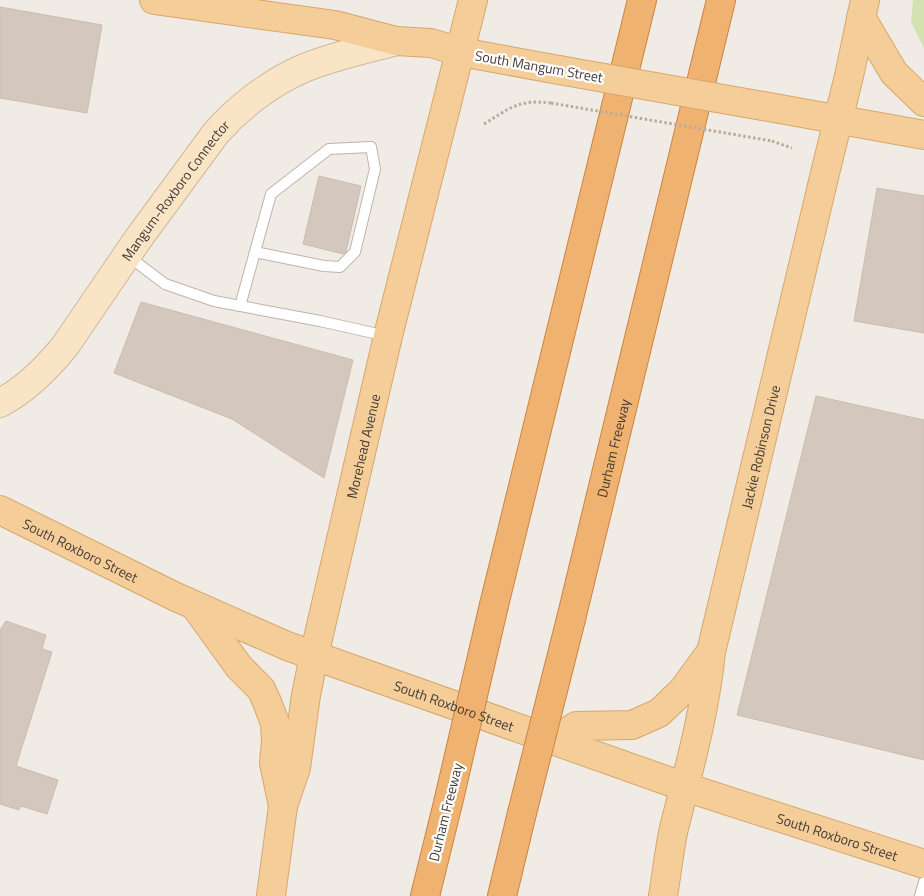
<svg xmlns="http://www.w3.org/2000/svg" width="924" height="896" viewBox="0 0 924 896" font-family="'Titillium Web',sans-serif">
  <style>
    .green { fill: #d2e1b0 }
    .building { fill: #d4c8be; stroke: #cbbcaf }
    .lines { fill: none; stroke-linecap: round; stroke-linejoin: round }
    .service-casing { stroke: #beb4ab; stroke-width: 12 }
    .secondary-casing { stroke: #cfb99a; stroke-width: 30 }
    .primary-casing { stroke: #d7a76c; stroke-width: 30 }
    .motorway-casing { stroke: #cd8541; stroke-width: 30 }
    .path { stroke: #bbab9b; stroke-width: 3; stroke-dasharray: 2.5 2.5; stroke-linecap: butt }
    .service { stroke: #fff; stroke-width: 10 }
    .secondary { stroke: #f9e5c6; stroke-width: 28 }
    .primary { stroke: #f4cd99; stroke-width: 28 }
    .motorway { stroke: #efb270; stroke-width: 28 }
    .primary-bridge-casing { stroke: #d7a76c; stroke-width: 30; stroke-linecap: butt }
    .motorway-bridge-casing { stroke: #cd8541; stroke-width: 30; stroke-linecap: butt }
    .path-bridge { stroke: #bbab9b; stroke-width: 3; stroke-dasharray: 2.5 2.5; stroke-linecap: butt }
    .primary-bridge { stroke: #f4cd99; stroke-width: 28 }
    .motorway-bridge { stroke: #efb270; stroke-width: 28 }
    .labels { text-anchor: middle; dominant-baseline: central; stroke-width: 4.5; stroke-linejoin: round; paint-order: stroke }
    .street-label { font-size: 14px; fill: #423b35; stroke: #fff }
  </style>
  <rect width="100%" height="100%" fill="#f0ebe4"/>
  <path class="green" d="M913,0h11v48l-13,-26z"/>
  <g class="building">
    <path d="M0,7l102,18 -15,88 -87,-15z"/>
    <path d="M319,176l42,10 -15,66 -3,2 -40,-10z"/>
    <path d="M877,188l47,8v137l-70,-12z"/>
    <path d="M141,302l212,58 -29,118 -92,-59 -118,-46z"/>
    <path d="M816,396l108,24v340l-187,-45z"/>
    <path d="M6,621l40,14 -4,14 10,3 -36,114 42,14 -11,34 -26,-8 -2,4 -19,-6v-174z"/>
  </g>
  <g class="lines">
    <defs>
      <g id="service">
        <path d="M128,256l37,28 49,17 106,20 67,15"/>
        <path d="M240,306l31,-112 58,-45 42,-2 4,22 -20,83 -15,15 -16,-1 -69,-14"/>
        <path d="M920,896l4,-14"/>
      </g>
      <g id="secondary">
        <path id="s1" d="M0,403c25,-13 47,-35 65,-57l73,-107 78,-106c23,-26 54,-50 86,-64 30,-13 62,-19 94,-28"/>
      </g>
      <g id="primary">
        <path d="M154,0l181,25 61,16 35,2 30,9 98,18"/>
        <path d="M861,17l33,56 30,29"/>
        <path d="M780,109l144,26"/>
        <path id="s2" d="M0,510l176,87 111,49 398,141 239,77"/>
        <path d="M195,606l44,61 22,22 6,13 8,21 1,18 -2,22 9,43"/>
        <path d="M556,740l20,-14 56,-1 27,-12 24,-23 27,-37"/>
        <path id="s3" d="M271,896l12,-90 13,-38 10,-73 8,-39 74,-320 85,-336"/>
        <path id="s4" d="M663,896c4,-23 6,-46 11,-68 15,-59 31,-116 37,-176l115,-483 23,-93 16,-76"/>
      </g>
      <g id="motorway">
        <path d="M494,605l148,-605"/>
        <path id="s5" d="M571,619l150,-619"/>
        <path d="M425,896l23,-93"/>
        <path d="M502,896l20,-83"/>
      </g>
    </defs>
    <use href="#service" class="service-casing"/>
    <use href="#secondary" class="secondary-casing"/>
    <use href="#primary" class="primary-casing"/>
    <use href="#motorway" class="motorway-casing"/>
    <g class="path">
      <path d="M484,124c26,-16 35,-25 67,-21"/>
      <path d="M772,141l20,7"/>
    </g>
    <use href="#service" class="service"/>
    <use href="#secondary" class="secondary"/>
    <use href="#primary" class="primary"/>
    <use href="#motorway" class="motorway"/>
    <defs>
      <path id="primary-bridge" d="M559,70l221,39"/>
      <g id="motorway-bridge">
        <path d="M448,803l46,-198"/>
        <path d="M522,813l49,-194"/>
      </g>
    </defs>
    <use href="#primary-bridge" class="primary-bridge-casing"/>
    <use href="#motorway-bridge" class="motorway-bridge-casing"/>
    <path class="path-bridge" d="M551,103l221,38"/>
    <use href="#primary-bridge" class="primary-bridge"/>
    <use href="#motorway-bridge" class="motorway-bridge"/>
  </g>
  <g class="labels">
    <g class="street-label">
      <text transform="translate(539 66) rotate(10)">South Mangum Street</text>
      <text stroke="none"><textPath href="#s1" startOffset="278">Mangum-Roxboro Connector</textPath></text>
      <text stroke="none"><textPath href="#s3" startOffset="460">Morehead Avenue</textPath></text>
      <text stroke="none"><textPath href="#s4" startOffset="460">Jackie Robinson Drive</textPath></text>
      <text stroke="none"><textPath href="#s5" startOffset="176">Durham Freeway</textPath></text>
      <text stroke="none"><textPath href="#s2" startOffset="90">South Roxboro Street</textPath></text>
      <text stroke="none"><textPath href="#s2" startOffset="495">South Roxboro Street</textPath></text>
      <text transform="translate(445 812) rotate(-76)">Durham Freeway</text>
      <text stroke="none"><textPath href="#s2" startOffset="900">South Roxboro Street</textPath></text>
    </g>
  </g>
</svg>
